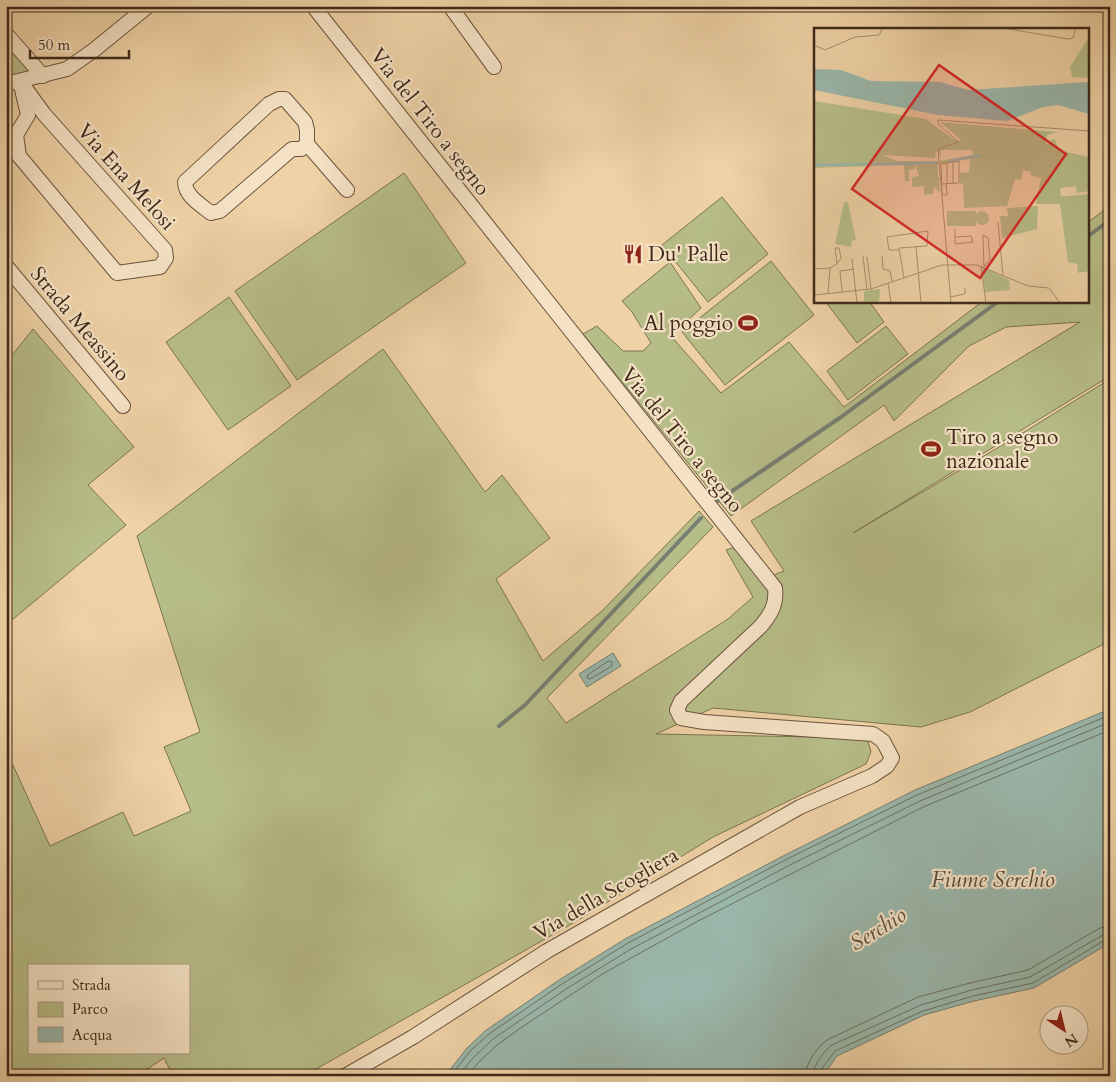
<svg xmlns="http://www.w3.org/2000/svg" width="1116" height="1082" viewBox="0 0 1116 1082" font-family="Cardo,serif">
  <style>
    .green { fill: #b7bd88; stroke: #7b7452; fill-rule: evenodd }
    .water { fill: #9ab7ab; stroke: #767f71 }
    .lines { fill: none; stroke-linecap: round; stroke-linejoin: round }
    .shore { stroke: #6c7063; stroke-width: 1 }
    .stream { stroke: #767f71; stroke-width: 4 }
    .minor-casing { stroke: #6b543e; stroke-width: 16 }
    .minor { stroke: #f5e2c5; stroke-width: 14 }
    .labels { text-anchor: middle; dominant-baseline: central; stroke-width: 4.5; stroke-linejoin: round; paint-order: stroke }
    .street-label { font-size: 21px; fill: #3f2a1b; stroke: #f5e2c5 }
    .poi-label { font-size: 21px; fill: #3f2a1b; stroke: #f5e2c5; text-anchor: start }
    .water-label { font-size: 22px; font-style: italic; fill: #564d3f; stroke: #f5e2c5 }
    .inset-river { fill: none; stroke: #9ab7ab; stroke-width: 2.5 }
    .inset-road { fill: none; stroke: #a98f6e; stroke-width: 1 }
    .view { fill: #d62828; fill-opacity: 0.15; stroke: #d62828; stroke-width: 2.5 }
    .inset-edge { fill: none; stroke: #3f2a1b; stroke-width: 2.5 }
  </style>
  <rect width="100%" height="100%" fill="#efd2a6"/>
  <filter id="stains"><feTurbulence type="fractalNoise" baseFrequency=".004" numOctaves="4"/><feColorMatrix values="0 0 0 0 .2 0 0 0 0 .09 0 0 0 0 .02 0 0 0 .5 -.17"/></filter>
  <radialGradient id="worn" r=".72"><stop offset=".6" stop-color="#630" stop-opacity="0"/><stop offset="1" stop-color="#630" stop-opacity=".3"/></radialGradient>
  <g class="green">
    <path d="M6,46l25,26 -25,5z"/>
    <path d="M404,173l62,90 -169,117 -62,-89z"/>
    <path d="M722,197l46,57 -60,48 -46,-57z"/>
    <path d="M1110,206v170l-257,157 163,-96 94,-58v262l-140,71 -49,15 -208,-19 -57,26 211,4 4,14 -5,12 -153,73 -138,85 -271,154h-131l-9,-18 -27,18h-131v-326l44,96 73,-34 11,24 57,-25 -27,-64 36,-15 -63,-196 246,-187 102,143 17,-17 48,63 -54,41 47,82 60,-51 96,-99 14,16 -166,171 19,25 162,-104 25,-22 -27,-47 10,-3 29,38 11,-11 8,-3 -33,-50 329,-199 -74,5 -37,19 -75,75 -10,-16 -153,111 -148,-182 14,-8 26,25h20l8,-8 -19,-31 -10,-11 48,-39 31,46 -30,28 50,57 68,-51 55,65 139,-106h104v-78zM29,966h160v87h-160z"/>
    <path d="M771,261l43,54 -89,70 -43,-53z"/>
    <path d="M229,297l62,89 -63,44 -62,-88z"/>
    <path d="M825,301h44l15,21 -27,21z"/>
    <path d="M886,326l22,28 -60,46 -21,-29z"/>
    <path d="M33,329l101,118 -46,38 38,40 -120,100v-262z"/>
  </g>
  <g class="water">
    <path d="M613,653l8,13 -34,21 -8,-13z"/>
    <path d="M1110,709v234l-76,45 -60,13 -50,14 -87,41 -14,20h-378l22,-28 18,-17 74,-51 66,-41 160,-84 130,-65z"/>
  </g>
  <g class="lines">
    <g class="shore">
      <path d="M609,661l3,1v4l-22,13 -3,-1 1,-3z"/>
      <path d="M451,1076l19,-25 19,-17 73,-50 66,-41 159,-84 130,-64 193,-80"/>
      <path d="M458,1076l17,-20 18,-17 73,-50 65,-40 159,-84 130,-64 190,-79"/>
      <path d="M467,1076l13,-15 17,-16 25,-18 82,-54 94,-52 225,-114 187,-77"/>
      <path d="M805,1076c1,-13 13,-31 24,-37l89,-42 52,-14 58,-13 72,-42 10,-2"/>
      <path d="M813,1076c0,-11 11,-25 19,-31l89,-40 51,-15 58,-13 73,-42 7,-2"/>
      <path d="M819,1076l1,-5 15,-20 88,-40 50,-15 60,-13 72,-43h5"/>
    </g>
    <g class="stream">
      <path d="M1087,237l23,-17"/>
      <path d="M716,502l125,-85 158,-116"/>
      <path d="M499,726l26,-21 176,-187"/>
    </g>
    <defs>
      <g id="minor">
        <path d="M313,6l462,582c2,16 -4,26 -14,38l-80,75 -4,9 4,8 23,4 169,12 10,7 9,17 -5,8 -15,10 -72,31 -253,144 -134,86 -68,39"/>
        <path d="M450,6l44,61"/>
        <path d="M6,34l37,42"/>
        <path d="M20,81l24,33 121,136 1,8 -6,9 -43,6 -98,-117 -3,-21 12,-20z"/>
        <path d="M6,84l61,-15 27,-19 54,-44"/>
        <path d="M307,144l-6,5h-9l-72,62 -9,2c-10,-8 -26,-17 -26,-31l84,-78 10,-5h6l20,23 2,8v14l40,46"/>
        <path d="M6,266l117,140"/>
      </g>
    </defs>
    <use href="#minor" class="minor-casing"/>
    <use href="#minor" class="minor"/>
  </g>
  <defs>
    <symbol id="restaurant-bare" viewBox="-9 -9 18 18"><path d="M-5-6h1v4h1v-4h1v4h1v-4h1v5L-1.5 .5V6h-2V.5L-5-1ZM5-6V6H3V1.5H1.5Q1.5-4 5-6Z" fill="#8f2418" stroke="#f5e2c5" stroke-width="2.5" paint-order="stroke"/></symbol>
    <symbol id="stadium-bare" viewBox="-9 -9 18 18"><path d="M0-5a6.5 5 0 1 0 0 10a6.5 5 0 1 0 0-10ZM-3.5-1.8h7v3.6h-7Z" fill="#8f2418" stroke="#f5e2c5" stroke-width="2.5" paint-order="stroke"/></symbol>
  </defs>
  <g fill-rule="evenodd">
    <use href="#restaurant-bare" x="619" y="240" width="28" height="28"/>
    <use href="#stadium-bare" x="734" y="309" width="28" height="28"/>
    <use href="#stadium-bare" x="917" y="435" width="28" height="28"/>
  </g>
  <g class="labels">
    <g class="street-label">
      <text transform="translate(430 122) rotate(52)">Via del Tiro a segno</text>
      <text transform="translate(126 177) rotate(48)">Via Ena Melosi</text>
      <text transform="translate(80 324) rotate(50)">Strada Meassino</text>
      <text transform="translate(682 440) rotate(51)">Via del Tiro a segno</text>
      <text transform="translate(606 894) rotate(-30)">Via della Scogliera</text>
    </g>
    <g class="poi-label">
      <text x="648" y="254">Du' Palle</text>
      <text x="733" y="323" text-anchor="end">Al poggio</text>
      <text x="946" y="437">Tiro a segno<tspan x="946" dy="24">nazionale</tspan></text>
    </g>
    <g class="water-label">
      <text x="993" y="880">Fiume Serchio</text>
      <text transform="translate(878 929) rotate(-32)">Serchio</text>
    </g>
  </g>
  <g transform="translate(814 28)">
    <rect width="275" height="275" fill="#efd2a6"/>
    <path d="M275,9v41l-17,-1 -2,-10zM0,73l112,18 29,21 7,1 -22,-19 117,10 -10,3 -1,9h5v-4l4,-1 3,11 31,7v34l-12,2 -1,-7 -16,2 1,9h-3l31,-3v77l-11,2 -1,-9 -9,-2 -8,-58h-24l5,-26 -11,-3 1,-3 -8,-2 -2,10 -6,-1 -8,27 -43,2 -1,-25 -3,1v-11l9,-1 1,-13 -30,5v-3l33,-6 -1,-5h-31v7l-5,-7 -1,8 -52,-3 13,6h41l3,32 -6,-6 -1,7 -9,1v-8l3,-1 -15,1v-10l7,-1 -4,-12v5l-6,1v11h-4l-1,-16 -90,3zM30,174h4l8,38 -5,1 1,6 -17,-3zM224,178l-1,23 -35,9 -2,-22h8l-1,-8zM161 190a7 7 0 1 1 14 0a7 7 0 1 1-14 0ZM133,183h29v15h-29zM168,239l27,13 1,10 -25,2zM66,261l-1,14h-20l5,-2v-10z" fill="#b7bd88"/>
    <path d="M0,41l27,1 30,11 69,1 28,8 121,-8v32l-31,-9 -15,2 -36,14 -69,-6 -124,-25z" fill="#9ab7ab"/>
    <path class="inset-river" d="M135,133l32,-6M0,137l124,-2"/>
    <path class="inset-road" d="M189,0l65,11 5,-1 3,-10M0,17l11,5 30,-13 24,-2 4,-7M139,134v21M133,135v21M128,167l-1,-31 18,-3v22l-17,1M129,167h4l-1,-11M184,194l5,54M141,201v15l18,-2 -2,-6 -15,1M169,207l5,3 2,21 -6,8zM102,218l5,57M85,222h-10l-2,-13 41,-6 -1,15 -28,2 5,30M49,228l4,34M68,228l1,13 7,2 2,10M53,229l4,32M38,231l5,44M167,238l5,37M0,241l16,-1M74,255l3,20M28,264l-2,-21 14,-2M14,265l2,-25 7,-4 -2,-16h4l2,10 -4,6M0,267l57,-6 71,-24h35l51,21 21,2 11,15M136,269l15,-3v-6M137,275l-13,-154 21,-7 -21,-18v-4l151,11"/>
    <path class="view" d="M125,37l127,89 -86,124 -128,-89z"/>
    <rect width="275" height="275" class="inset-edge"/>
  </g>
  <rect width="1116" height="1082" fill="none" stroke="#efd2a6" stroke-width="25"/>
  <rect x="8" y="8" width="1101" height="1067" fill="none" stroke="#3f2a1b" stroke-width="2.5"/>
  <rect x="12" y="12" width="1091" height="1057" fill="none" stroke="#3f2a1b"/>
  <rect x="28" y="964" width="162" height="90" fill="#f5e2c5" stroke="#ac9881"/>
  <rect x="38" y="981" width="25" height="8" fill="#f5e2c5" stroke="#ac9881"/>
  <text x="72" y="990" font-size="15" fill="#3f2a1b">Strada</text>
  <rect x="38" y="1002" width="25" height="15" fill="#b7bd88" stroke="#ac9881"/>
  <text x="72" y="1014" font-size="15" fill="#3f2a1b">Parco</text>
  <rect x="38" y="1027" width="25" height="15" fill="#9ab7ab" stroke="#ac9881"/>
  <text x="72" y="1040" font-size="15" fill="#3f2a1b">Acqua</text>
  <g transform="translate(1064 1030) rotate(145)"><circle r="24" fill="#f5e2c5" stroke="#ac9881"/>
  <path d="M0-4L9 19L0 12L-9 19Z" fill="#8f2418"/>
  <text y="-8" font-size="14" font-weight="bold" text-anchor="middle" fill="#3f2a1b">N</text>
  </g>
  <path d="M30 50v8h99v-8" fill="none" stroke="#3f2a1b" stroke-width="2.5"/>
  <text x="38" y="50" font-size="15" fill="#3f2a1b" stroke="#f5e2c5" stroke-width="4" paint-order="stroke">50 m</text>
  <rect width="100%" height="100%" filter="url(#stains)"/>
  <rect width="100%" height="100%" fill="url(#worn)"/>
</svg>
